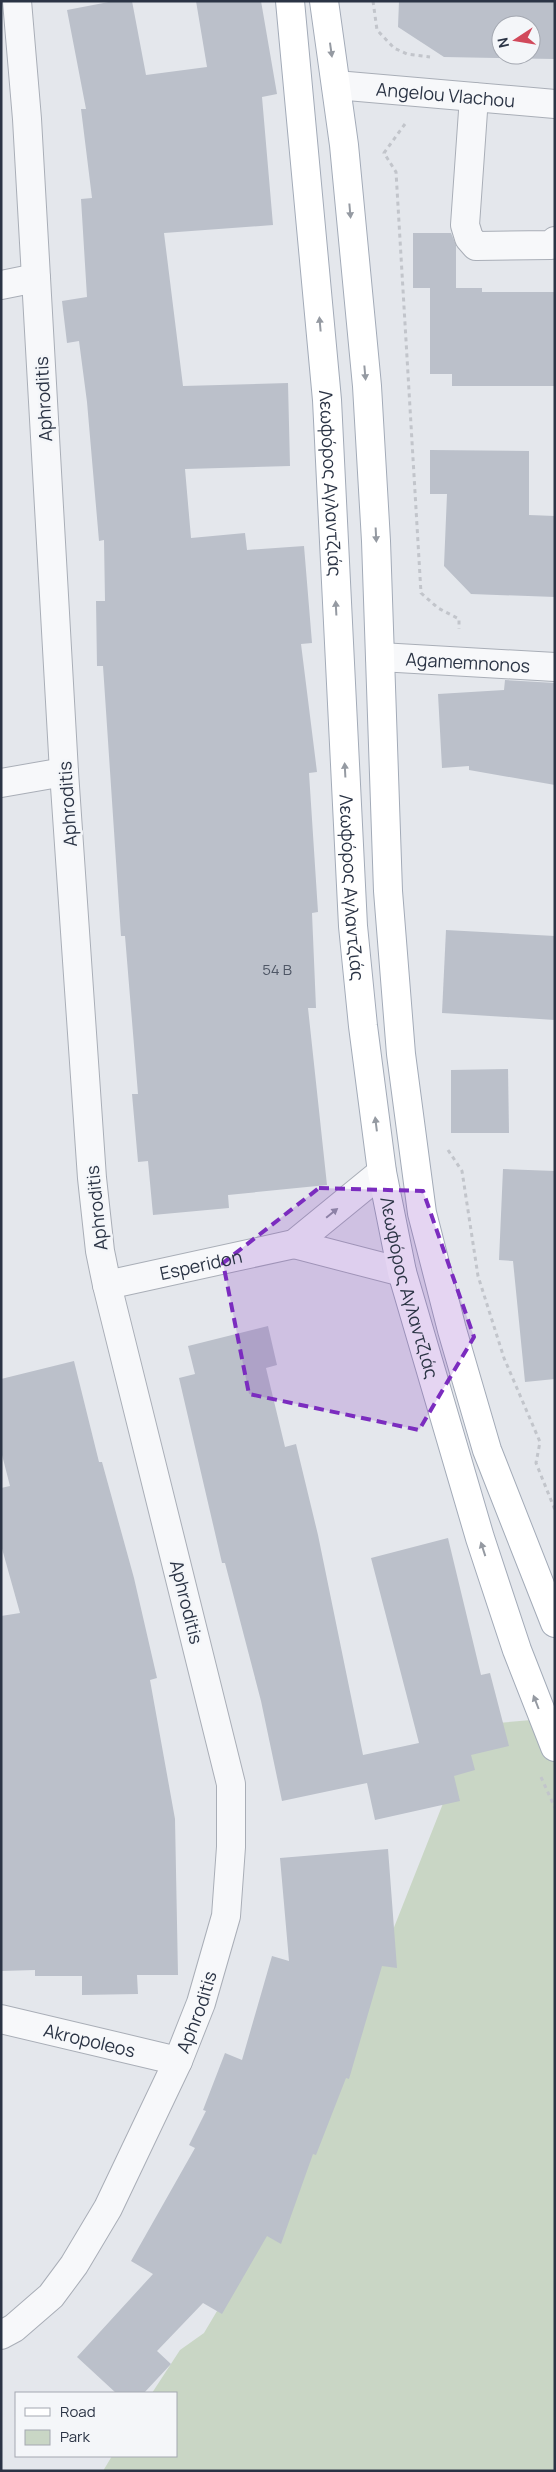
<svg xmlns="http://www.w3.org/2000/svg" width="556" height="2472" viewBox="0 0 556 2472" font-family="Manrope,sans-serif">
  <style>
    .green { fill: #c9d6c5 }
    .building { fill: #bbc0ca; fill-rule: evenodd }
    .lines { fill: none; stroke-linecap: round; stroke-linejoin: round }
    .minor-casing { stroke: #a9aeb7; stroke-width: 30 }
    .major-casing { stroke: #a3abb8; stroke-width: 30 }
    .path { stroke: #c2c5cb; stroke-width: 3; stroke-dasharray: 4 4; stroke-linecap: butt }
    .minor { stroke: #f7f8fa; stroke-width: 28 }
    .major { stroke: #fff; stroke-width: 28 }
    .oneway { fill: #959aa2 }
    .oneway2 { fill: #9196a0 }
    .marked { fill: #7b2cbf; fill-opacity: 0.2; stroke: #7b2cbf; stroke-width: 4; stroke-dasharray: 10 6; stroke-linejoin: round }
    .labels { text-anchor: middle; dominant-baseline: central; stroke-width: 5; stroke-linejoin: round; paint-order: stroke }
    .number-label { font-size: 15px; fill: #4f5766 }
    .street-label { font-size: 18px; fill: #2b3445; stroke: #f4f6f9 }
  </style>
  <rect width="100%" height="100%" fill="#e4e7ec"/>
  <path class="green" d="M555,1718v753h-452l9,-15h64v-63h-24l28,-43 24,-17 89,-150 181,-458z"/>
  <g class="building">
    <path d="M114,1h18l14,74 61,-8 -11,-66h65l16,93 -15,3 11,128 -109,8 19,153 105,-3 2,83 -105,3 6,69 54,-5 2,17 57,-4 8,97 -11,1 16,128 -8,1 9,139 -6,1 4,95h-8l19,177 -99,10 1,13 -76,7 -5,-54 -10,1 -6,-68h6l-13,-158h-4l-18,-270h-6l-1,-65h9l-1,-61 -5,1 -12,-139 -8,-61 -12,2 -5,-42 25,-4 -6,-98 11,-1 -11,-89h5l-19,-99z"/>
    <path d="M399,1h156v58l-111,-2 -46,-30zM501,25h30v30h-30z"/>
    <path d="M413,233h38l5,12v43h26v4h73v94h-103v-12h-22v-86h-17z"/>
    <path d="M430,450l99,1v64l26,1v81l-84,-3 -27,-28 3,-72h-17z"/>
    <path d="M505,680l50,3v102l-86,-15v-4l-27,2 -4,-74 66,-4z"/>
    <path d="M446,930l109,6v84l-113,-7z"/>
    <path d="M508,1069l1,64h-58v-63z"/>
    <path d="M503,1169l52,2v208l-30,3 -12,-121 -14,-1z"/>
    <path d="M268,1326l9,39 -11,3 19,79 11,-3 22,91 45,220 56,-12 -48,-185 77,-20 33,137 9,-2 19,73 -38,9 4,15 -21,6 6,25 -85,19 -8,-37 -85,18 -21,-100 -36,-138h-3l-43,-185 16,-4 -7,-28z"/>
    <path d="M74,1361l25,101h3l32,116 23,100 -7,2 25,139 3,156h-41l1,19 -56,1v-19h-47v-6l-34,1v-355l19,-3 -19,-68v-57l9,-2 -9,-35v-72z"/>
    <path d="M388,1849l9,119 -15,-2 -33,113 -3,-1 -30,77 -3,-1 -32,90 -14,-8 -45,78 -19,-11 -46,48 14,13 -27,29h-28l-39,-36 76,-83 -22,-13 64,-113 -6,-3 17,-34 -3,-1 22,-57 17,7 30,-104 17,5 -9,-103z"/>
  </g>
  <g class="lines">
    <defs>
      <g id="minor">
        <path id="s1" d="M336,85l219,19"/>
        <path d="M474,97l-9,128 4,13 7,8 75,-1 4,-4"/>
        <path d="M1,285l35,-7"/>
        <path id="s2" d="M380,657l175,10"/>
        <path d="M1,783l63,-11"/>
        <path d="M294,1244l108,28"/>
        <path id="s3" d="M107,1285l187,-41 88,-72"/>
        <path id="s4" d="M1,2019l177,42"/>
        <path id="s5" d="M1,2335l13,-7 37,-32 23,-31 34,-57 70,-147 23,-58 25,-87 5,-69v-63l-124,-499 -7,-34 -8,-73 -28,-406 -37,-653 -10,-118"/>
      </g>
      <g id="major">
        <path id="s6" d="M290,1l37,399 26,526 10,100 19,146 20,100 78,266 37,112 38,97"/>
        <path d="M324,1l20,144 23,241 9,155 12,350 13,163 21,159 30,117 35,120 68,173"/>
      </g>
    </defs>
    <use href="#minor" class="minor-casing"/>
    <use href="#major" class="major-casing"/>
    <g class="path">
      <path d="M373,1l4,29 17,18 13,6 23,3"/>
      <path d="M405,124l-21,29 12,19 25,421 17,15 21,11v10"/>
      <path d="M448,1150l14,21 16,105 26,82 36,84 -4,21 19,47"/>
      <path d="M541,1777l14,31"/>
    </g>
    <use href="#minor" class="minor"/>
    <use href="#major" class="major"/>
  </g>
  <defs><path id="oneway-solid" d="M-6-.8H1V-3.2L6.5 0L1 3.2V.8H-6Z" transform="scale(1.25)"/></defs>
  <g class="oneway">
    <use href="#oneway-solid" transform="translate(331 50) rotate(82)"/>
    <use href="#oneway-solid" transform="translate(350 211) rotate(85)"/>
    <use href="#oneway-solid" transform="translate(320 324) rotate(-95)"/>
    <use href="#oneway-solid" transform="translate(365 373) rotate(85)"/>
    <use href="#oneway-solid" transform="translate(376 535) rotate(87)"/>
    <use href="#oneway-solid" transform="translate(336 608) rotate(-93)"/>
    <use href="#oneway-solid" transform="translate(345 770) rotate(-93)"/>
    <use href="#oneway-solid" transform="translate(376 1124) rotate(-97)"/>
    <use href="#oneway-solid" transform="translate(483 1549) rotate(-108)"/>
    <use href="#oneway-solid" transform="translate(536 1702) rotate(-111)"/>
  </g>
  <use class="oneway2" href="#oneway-solid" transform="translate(332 1213) rotate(-39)"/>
  <path class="marked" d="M319,1188l104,3 51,146 -55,93 -170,-36 -26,-131z"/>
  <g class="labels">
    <g class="number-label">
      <text x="277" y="969">54 B</text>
    </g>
    <g class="street-label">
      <text stroke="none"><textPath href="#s1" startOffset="110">Angelou Vlachou</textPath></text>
      <text transform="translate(43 399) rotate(-93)">Aphroditis</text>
      <text stroke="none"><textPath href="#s6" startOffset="484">Λεωφόρος Αγλαντζιάς</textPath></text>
      <text stroke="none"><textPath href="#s2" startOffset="88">Agamemnonos</textPath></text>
      <text transform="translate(67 804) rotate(-94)">Aphroditis</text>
      <text stroke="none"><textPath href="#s6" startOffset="889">Λεωφόρος Αγλαντζιάς</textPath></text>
      <text transform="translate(96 1208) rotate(-96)">Aphroditis</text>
      <text stroke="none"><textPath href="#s3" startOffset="96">Esperidon</textPath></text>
      <text stroke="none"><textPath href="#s6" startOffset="1294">Λεωφόρος Αγλαντζιάς</textPath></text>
      <text transform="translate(187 1602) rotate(76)">Aphroditis</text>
      <text stroke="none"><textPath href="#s5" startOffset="384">Aphroditis</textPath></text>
      <text stroke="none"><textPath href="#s4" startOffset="91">Akropoleos</textPath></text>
    </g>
  </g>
  <rect width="556" height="2472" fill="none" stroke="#2b3445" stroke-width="5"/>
  <rect x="15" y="2392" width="162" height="65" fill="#f4f6f9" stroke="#a4a8b1"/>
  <rect x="25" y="2408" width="25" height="8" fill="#ffffff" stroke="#a4a8b1"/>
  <text x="60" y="2417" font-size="15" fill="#2b3445">Road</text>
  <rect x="25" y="2430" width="25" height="15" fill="#c9d6c5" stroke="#a4a8b1"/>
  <text x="60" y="2442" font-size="15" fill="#2b3445">Park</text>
  <g transform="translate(516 40) rotate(258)"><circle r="24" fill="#f4f6f9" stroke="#a4a8b1"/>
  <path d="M0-4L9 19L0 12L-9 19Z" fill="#d1495b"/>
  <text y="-8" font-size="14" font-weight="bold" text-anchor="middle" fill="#2b3445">N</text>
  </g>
</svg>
